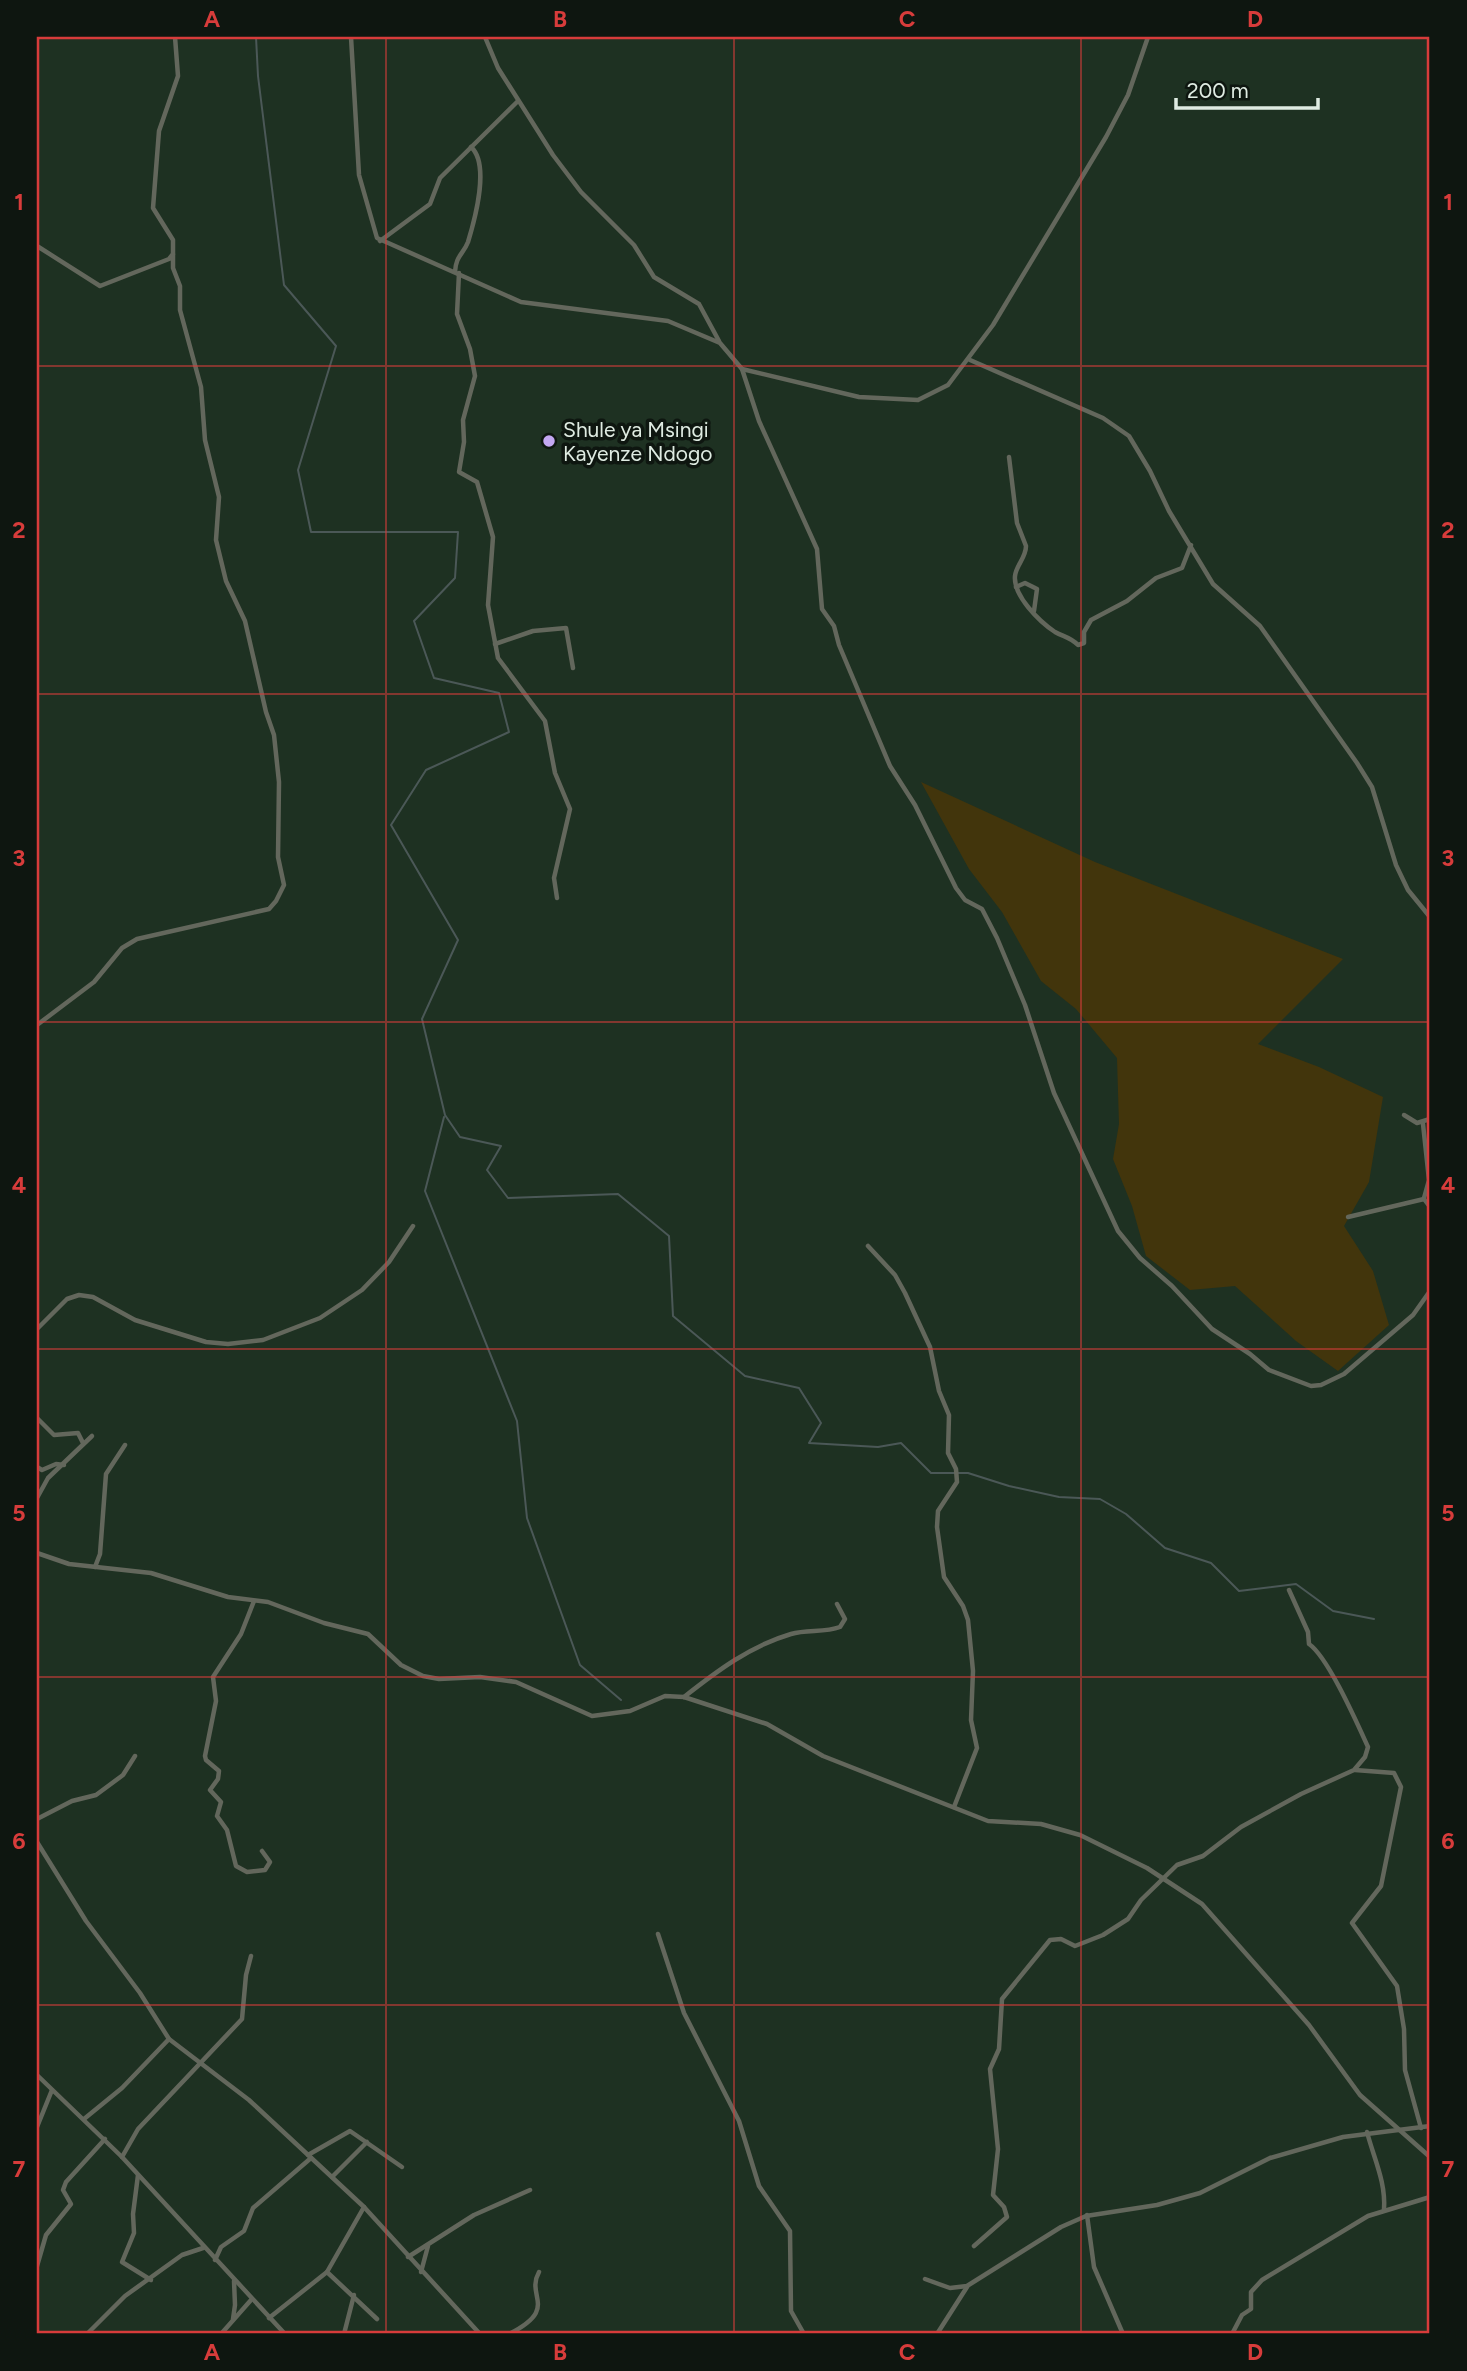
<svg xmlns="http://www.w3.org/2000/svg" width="1467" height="2371" viewBox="0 0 1467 2371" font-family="Figtree,sans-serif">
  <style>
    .green { fill: #42350c }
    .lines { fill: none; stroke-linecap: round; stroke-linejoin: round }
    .stream { stroke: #4b5857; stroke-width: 2 }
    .minor { stroke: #63675c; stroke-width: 4.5 }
    .grid { fill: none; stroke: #d73c3b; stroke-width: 2; stroke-opacity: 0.55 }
    .poi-dot { fill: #c3a7f2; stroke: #0e1610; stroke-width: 2.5 }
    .labels { text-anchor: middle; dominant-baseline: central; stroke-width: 7; stroke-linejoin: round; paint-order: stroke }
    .poi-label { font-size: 21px; fill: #dfebe2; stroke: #0e1610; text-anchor: start }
    .neatline { fill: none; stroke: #d73c3b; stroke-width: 2.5 }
    .grid-label { font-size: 23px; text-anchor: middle; font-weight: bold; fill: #d73c3b }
  </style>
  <rect width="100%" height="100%" fill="#1e3122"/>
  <path class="green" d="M921,782l174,80 248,97 -85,85 61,23 64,30 -14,85 -25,44 29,45 16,54 -51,46 -42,-30 -61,-55 -45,4 -44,-34 -14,-50 -19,-47 6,-35 -2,-66 -41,-49 -35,-28 -39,-69 -33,-43z"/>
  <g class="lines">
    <g class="stream">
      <path d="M256,37l2,39 26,209 52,61 -38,124 13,62h147l-3,46 -41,43 20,57 65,15 10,39 -83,38 -35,55 67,115 -36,79 23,96 15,22 41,9 -14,24 21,28 110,-4 51,42 4,80 72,60 54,12 22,35 -12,20 69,4 23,-4 30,30h37l41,13 50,11 41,2 26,15 39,34 46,15 28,28 57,-7 37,27 41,8"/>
      <path d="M444,1117l-19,74 92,230 10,97 53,147 41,35"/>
    </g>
    <g class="minor">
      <path d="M351,37l8,138 18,63 144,64 147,19 52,22 22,26 17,52 58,128 5,60 12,17 5,19 51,121 25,39 41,83 9,12 17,9 15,29 28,67 29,88 64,138 22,27 32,28 40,43 38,25 19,16 42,16 10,-1 23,-11 69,-59 17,-24"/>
      <path d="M485,37l13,31 55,87 28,37 53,53 20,32 45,27 20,37"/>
      <path d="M380,241l50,-37 10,-26 78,-77"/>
      <path d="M37,246l63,40 69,-27 4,-5v-14l-20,-32 6,-77 19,-55 -3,-39"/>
      <path d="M455,272c1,-17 8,-17 13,-30 7,-23 22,-78 3,-95"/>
      <path d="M459,273l-2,41 13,35 5,27 -12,44 1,22 -5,30 18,10 16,55 -5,68 10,53 47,63 10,52 15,36 -16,69 3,20"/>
      <path d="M970,360l133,58 26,18 21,35 19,40 44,73 47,42 97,137 15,24 24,78 12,25 22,27"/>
      <path d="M742,369l117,28 59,3 30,-15 45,-60 113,-188 22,-42 20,-58"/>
      <path d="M1009,457l8,66 9,23c0,12 -10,19 -11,30 -2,20 25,46 40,56 9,5 15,5 23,13l6,-2v-11l7,-12 36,-19 29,-23 26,-10 9,-23"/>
      <path d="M1016,587l9,-4 12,6 -3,22"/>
      <path d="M495,644l38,-13 33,-3 7,40"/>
      <path d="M37,1025l57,-43 28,-34 15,-9 132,-30 7,-8 8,-16 -6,-28 1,-75 -5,-47 -8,-23 -21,-91 -19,-40 -10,-41 3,-43 -14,-57 -4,-53 -21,-77v-24l-7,-18v-14"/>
      <path d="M1404,1115l13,8 13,-4"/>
      <path d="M1423,1124l6,56 -5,18"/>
      <path d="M1348,1217l76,-18 6,8"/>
      <path d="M868,1246l27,29 10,18 25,54 9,44 10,24 -1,38 8,16 1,13 -19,29 -1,16 7,50 19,29 5,14 5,51 -2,49 6,28 -23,59"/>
      <path d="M37,1329l30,-30 12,-4 14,2 42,23 71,22 22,2 35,-4 57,-22 42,-28 27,-28 24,-36"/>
      <path d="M37,1418l17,17 24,-2 5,10"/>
      <path d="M37,1467l5,3 14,-6 8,1"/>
      <path d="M37,1498l11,-20 44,-42"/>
      <path d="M37,1553l32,11 82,9 77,24 40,5 56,21 44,11 33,31 22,11 16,3 41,-2 36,5 76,34 38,-5 35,-15 19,1 83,27 56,32 165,65 53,3 39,11 67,33 55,36 107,121 51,70 70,62"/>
      <path d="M95,1567l5,-13 6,-80 19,-29"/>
      <path d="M254,1601l-13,33 -28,43 3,24 -11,55 1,4 13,11 -1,8 -8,11 11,12 -4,14 10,14 9,36 11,6 18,-2 5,-8 -8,-11"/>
      <path d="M684,1697c33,-26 66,-51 107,-63 16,-5 33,-1 49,-7l5,-8 -8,-15"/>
      <path d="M1355,1770l39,3 7,14 -20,99 -29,37 45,63 7,43 1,41 16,58"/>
      <path d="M37,1819l35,-18 24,-6 27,-20 12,-19"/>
      <path d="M37,1842l49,79 54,72 29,46 80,61 115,107 116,127"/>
      <path d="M658,1934l26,79 55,108 20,65 31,45 1,80 13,23"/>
      <path d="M37,2075l85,82 163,177"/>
      <path d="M84,2119l38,-31 47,-49"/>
      <path d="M37,2127l15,-37"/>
      <path d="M1367,2132c7,27 19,50 17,78"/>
      <path d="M308,2155l42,-24 52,36"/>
      <path d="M122,2157l16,-28 104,-110 4,-44 5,-19"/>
      <path d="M138,2175l-5,39 1,19 -12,29 29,18"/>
      <path d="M332,2177l35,-35"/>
      <path d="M1087,2215l7,52 29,67"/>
      <path d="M974,2246l33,-29 -3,-10 -11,-12 5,-46 -8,-80 9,-20 3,-50 48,-59 11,-1 14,7 28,-11 25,-16 13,-19 36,-35 26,-9 38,-29 60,-33 53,-24 11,-13 3,-10c-11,-24 -40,-90 -59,-103l-1,-12 -19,-42"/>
      <path d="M408,2257l66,-42 56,-25"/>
      <path d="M215,2260l6,-13 23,-16 9,-23 58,-50"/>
      <path d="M37,2266l9,-31 25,-31 -8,-14 3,-8 39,-43"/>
      <path d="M327,2272l50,47"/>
      <path d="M421,2272l7,-26"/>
      <path d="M925,2279l25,9 17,-2 94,-59 25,-11 71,-11 43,-12 70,-35 73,-21 87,-11"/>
      <path d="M269,2318l58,-46 37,-65"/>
      <path d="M233,2319l2,-14 -1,-24"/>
      <path d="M87,2334l38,-38 57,-41 21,-7"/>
      <path d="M221,2334l30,-34"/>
      <path d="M344,2334l10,-39"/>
      <path d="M509,2334c51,-26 16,-37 30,-62"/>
      <path d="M937,2334l30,-47"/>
      <path d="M1232,2334l10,-19 9,-6v-17l11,-12 106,-64 62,-19"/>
    </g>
  </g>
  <path class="grid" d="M386,37v2297M734,37v2297M1081,37v2297M37,366h1393M37,694h1393M37,1022h1393M37,1349h1393M37,1677h1393M37,2005h1393"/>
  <circle class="poi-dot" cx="549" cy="441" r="7"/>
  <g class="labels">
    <g class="poi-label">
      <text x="563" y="429">Shule ya Msingi<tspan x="563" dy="24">Kayenze Ndogo</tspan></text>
    </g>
  </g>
  <rect width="1467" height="2371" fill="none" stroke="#0e1610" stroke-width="77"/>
  <path d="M1176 98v10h142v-10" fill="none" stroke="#dfebe2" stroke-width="3.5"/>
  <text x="1187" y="98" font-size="21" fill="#dfebe2" stroke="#0e1610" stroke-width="5" paint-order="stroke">200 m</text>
  <rect x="38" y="38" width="1390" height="2294" class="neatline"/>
  <g class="grid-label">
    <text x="212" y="27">A</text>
    <text x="560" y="27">B</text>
    <text x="907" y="27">C</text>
    <text x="1255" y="27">D</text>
    <text x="19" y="210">1</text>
    <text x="1448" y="210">1</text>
    <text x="19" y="538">2</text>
    <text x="1448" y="538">2</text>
    <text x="19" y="866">3</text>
    <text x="1448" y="866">3</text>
    <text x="19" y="1193">4</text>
    <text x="1448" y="1193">4</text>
    <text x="19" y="1521">5</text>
    <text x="1448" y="1521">5</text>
    <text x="19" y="1849">6</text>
    <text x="1448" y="1849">6</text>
    <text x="19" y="2177">7</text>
    <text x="1448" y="2177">7</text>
    <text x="212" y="2360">A</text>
    <text x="560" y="2360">B</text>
    <text x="907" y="2360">C</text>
    <text x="1255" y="2360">D</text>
  </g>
</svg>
